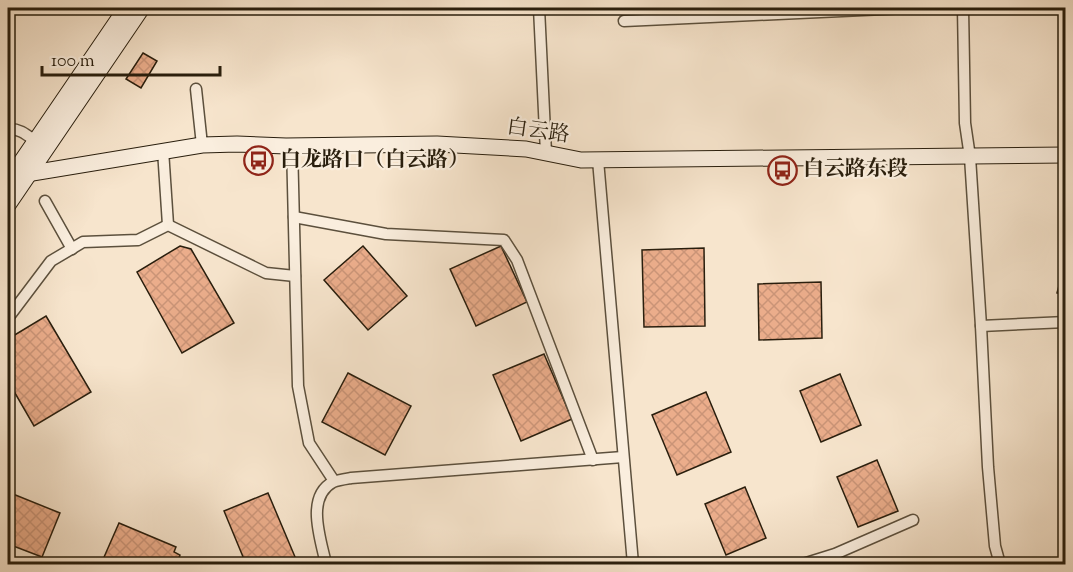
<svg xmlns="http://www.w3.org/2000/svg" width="1073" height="572" viewBox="0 0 1073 572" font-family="'Sorts Mill Goudy','Noto Serif SC',serif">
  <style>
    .building { fill: url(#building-cross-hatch); stroke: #291e0d; stroke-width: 1.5 }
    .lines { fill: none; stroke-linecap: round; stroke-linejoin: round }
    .street-casing { stroke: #5c503d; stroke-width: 13 }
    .secondary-casing { stroke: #291e0d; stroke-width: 17 }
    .street { stroke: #faeede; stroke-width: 10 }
    .secondary { stroke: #faeede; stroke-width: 15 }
    .labels { text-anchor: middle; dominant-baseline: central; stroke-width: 4.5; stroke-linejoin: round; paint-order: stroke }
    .street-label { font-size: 21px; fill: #291e0d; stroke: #faeede }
    .poi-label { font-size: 21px; font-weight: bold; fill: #291e0d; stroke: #faeede; text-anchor: start }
  </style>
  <defs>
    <pattern id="building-cross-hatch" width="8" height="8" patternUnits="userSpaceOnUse" patternTransform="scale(1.5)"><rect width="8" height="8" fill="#ebad8b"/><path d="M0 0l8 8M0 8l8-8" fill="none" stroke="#ca9477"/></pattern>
  </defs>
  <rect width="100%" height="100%" fill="#f7e5cd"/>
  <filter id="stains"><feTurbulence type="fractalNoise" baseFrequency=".00333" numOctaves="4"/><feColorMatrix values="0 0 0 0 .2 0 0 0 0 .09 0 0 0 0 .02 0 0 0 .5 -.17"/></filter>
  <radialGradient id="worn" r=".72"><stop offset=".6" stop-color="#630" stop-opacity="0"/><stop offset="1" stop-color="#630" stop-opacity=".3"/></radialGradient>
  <g class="building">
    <path d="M143,53l14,8 -16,27 -15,-9z"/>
    <path d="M180,246l11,3 43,74 -52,30 -45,-81z"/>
    <path d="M363,246l44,50 -39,34 -44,-50z"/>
    <path d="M501,246l26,56 -51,24 -26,-57z"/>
    <path d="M704,248l1,78 -61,1 -2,-77z"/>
    <path d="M1066,260v35l-9,-2z"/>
    <path d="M821,282l1,56 -63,2 -1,-56z"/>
    <path d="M46,316l45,76 -57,34 -26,-45v-42z"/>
    <path d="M544,354l28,65 -51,22 -28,-66z"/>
    <path d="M348,373l63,33 -26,49 -63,-33z"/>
    <path d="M840,374l21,51 -40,17 -21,-51z"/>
    <path d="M706,392l25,60 -54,23 -25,-60z"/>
    <path d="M877,460l21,51 -40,16 -21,-50z"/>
    <path d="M745,487l21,51 -40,17 -21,-51z"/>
    <path d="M8,492l52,21 -18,44 -34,-13z"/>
    <path d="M268,493l30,71h-52l-22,-53z"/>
    <path d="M119,523l57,24 -2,5 6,3 -2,5 5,2 -1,2h-81z"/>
  </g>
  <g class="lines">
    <defs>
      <g id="street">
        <path d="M539,8l7,145"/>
        <path d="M963,8l2,115 5,34 11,169 7,141 7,79 5,18"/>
        <path d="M624,21l282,-13"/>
        <path d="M196,89l6,56"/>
        <path d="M8,129c11,-1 19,6 27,12"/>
        <path d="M292,145l6,241 11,57 25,38"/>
        <path d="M163,150l5,75"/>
        <path d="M598,160l35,404"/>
        <path d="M45,201l27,48"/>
        <path d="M294,217l92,17 118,6 13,20 76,200"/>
        <path d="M8,318l43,-57 32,-19 55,-2 30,-15 98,48 29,3"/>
        <path d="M981,326l85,-4"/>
        <path d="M326,564c-5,-24 -21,-67 7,-82 5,-2 12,-3 18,-4l272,-21"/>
        <path d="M803,564l32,-10 78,-34"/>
      </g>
      <g id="secondary">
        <path d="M8,177l194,-32 35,-1 49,2 151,-2 89,5 55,11 485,-5"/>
        <path d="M8,181l118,-173"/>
        <path d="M8,205l134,-197"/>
      </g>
    </defs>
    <use href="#street" class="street-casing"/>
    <use href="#secondary" class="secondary-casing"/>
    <use href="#street" class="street"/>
    <use href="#secondary" class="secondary"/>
  </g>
  <defs>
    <symbol id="bus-ring" viewBox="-11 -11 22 22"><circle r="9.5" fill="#faeede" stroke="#8f2418" stroke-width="1.5"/><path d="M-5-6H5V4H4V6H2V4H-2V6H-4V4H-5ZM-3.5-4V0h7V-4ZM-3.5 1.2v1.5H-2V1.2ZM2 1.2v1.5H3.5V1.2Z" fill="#8f2418"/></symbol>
  </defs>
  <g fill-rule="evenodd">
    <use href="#bus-ring" x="242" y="144" width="33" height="33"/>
    <use href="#bus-ring" x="766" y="154" width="33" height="33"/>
  </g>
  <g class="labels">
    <g class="street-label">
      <text transform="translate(538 132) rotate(8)">白云路</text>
    </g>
    <g class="poi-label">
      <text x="280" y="161">白龙路口（白云路）</text>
      <text x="803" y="170">白云路东段</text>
    </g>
  </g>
  <rect width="1073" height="572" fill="none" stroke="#f7e5cd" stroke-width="30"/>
  <rect x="9" y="9" width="1055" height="554" fill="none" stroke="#291e0d" stroke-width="3"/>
  <rect x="15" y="15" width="1043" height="542" fill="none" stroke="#291e0d" stroke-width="1.5"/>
  <path d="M42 66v9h178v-9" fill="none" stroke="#291e0d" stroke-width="3"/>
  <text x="51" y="66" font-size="18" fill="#291e0d" stroke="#faeede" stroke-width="4.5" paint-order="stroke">100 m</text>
  <rect width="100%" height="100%" filter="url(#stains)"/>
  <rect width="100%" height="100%" fill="url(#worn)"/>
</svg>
